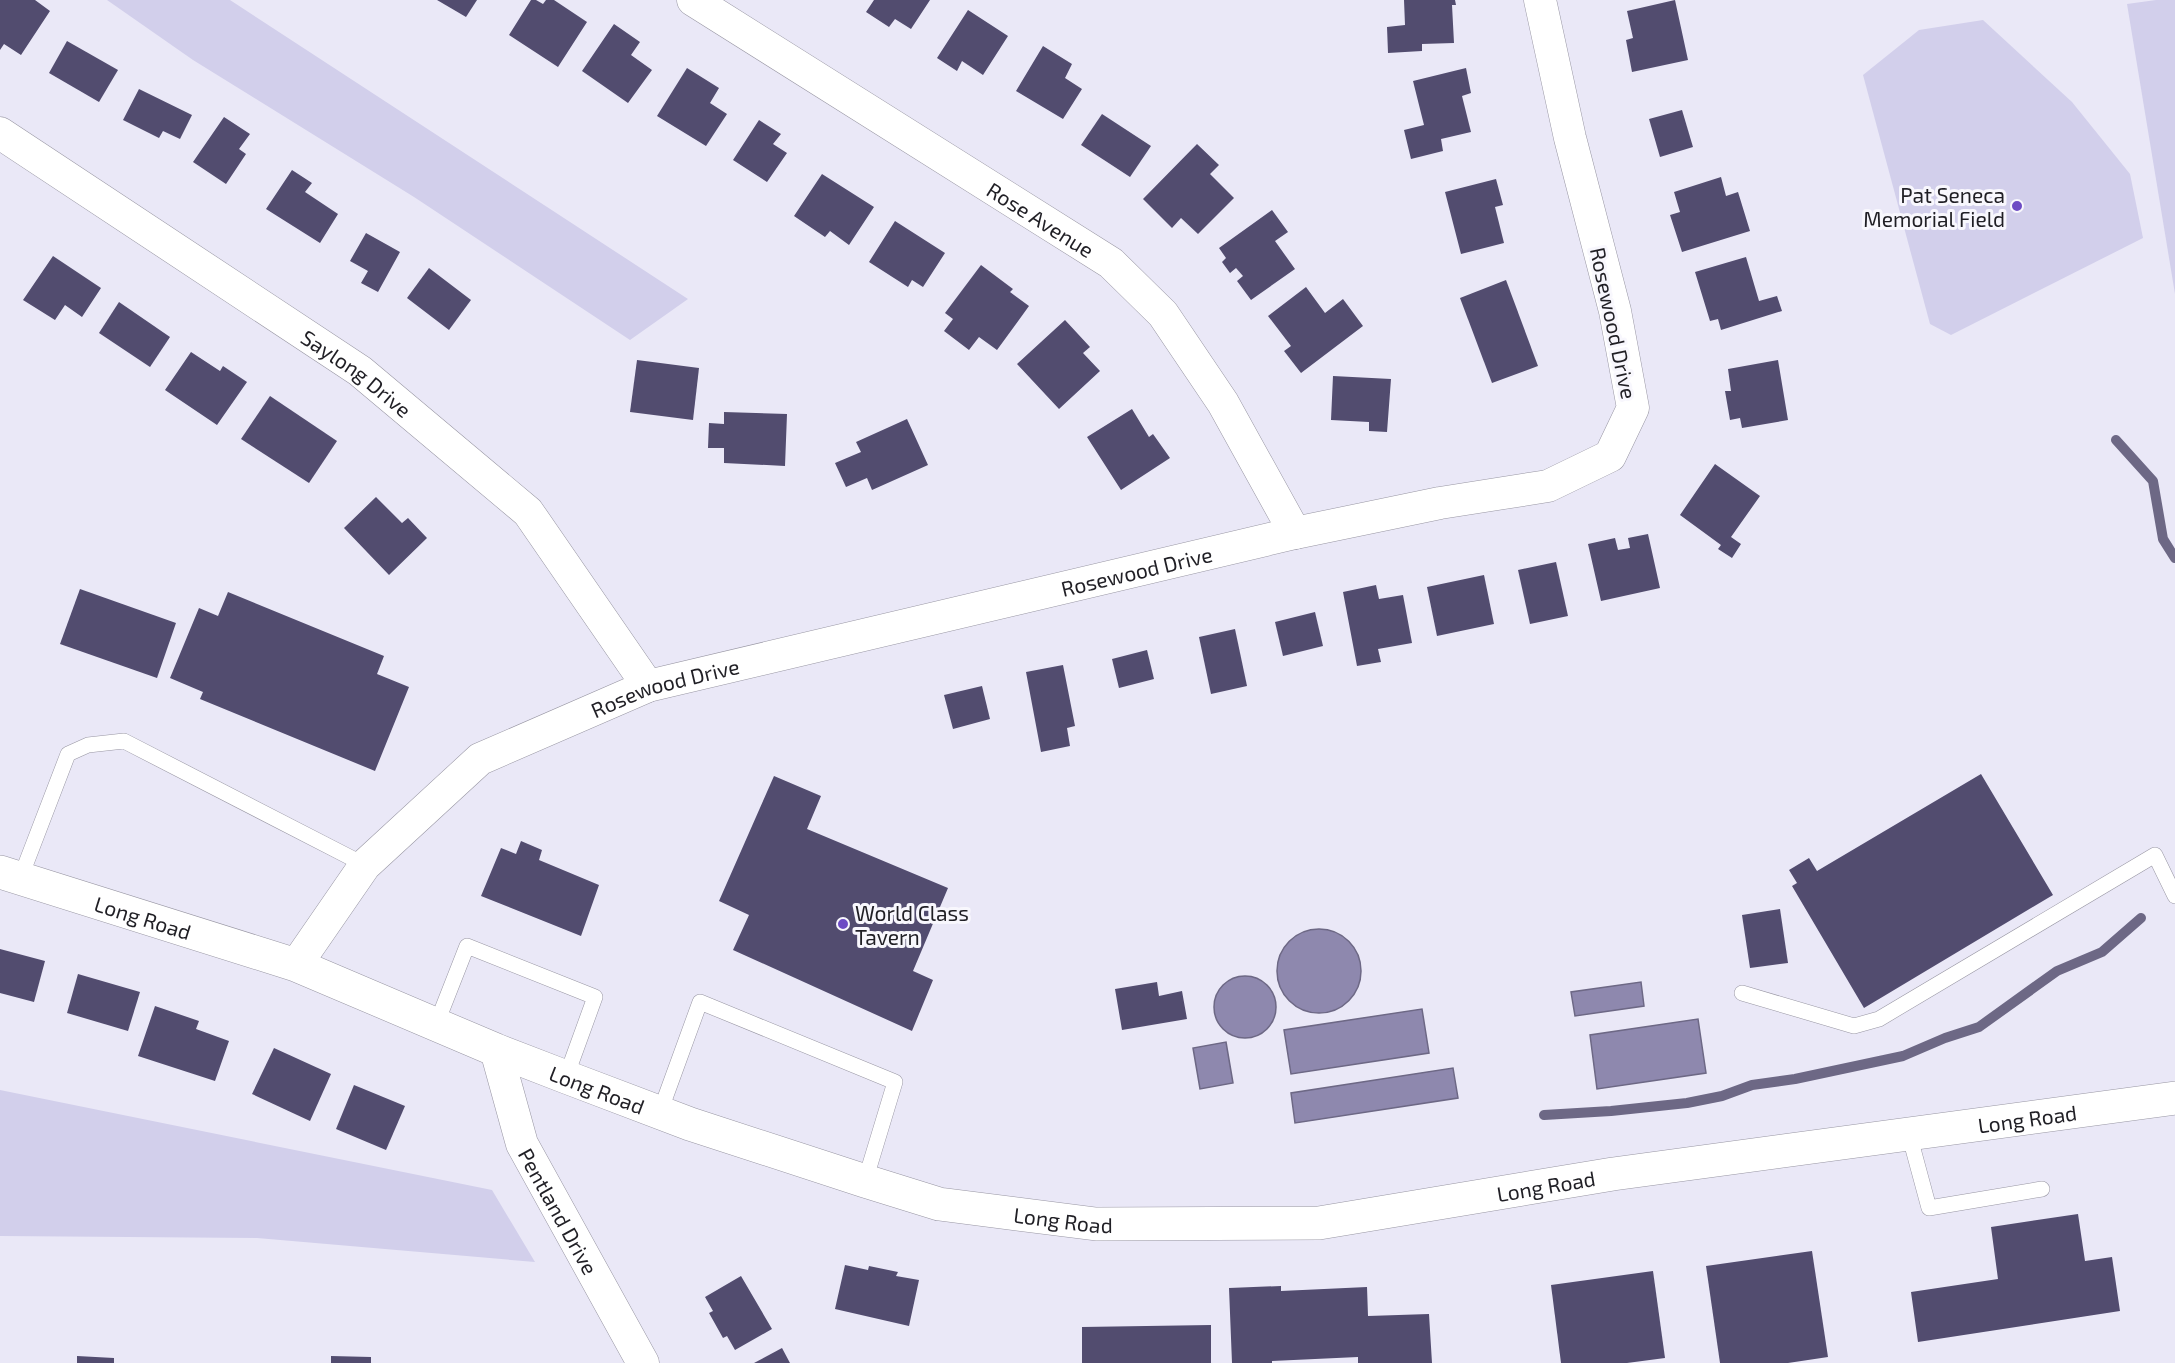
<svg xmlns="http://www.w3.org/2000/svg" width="2175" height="1363" viewBox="0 0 2175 1363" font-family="'Exo 2',sans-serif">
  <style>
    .green { fill: #d2cfeb }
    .water { fill: #8e88ae; stroke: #6d6885; stroke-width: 1.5 }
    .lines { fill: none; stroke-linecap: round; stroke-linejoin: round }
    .stream { stroke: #6d6885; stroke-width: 10 }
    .building { fill: #524c6f }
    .lane-casing { stroke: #9896a3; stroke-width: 16 }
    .street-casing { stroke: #9896a3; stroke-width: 33 }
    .secondary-casing { stroke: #9896a3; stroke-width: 34 }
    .lane { stroke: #fff; stroke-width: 15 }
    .street { stroke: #fff; stroke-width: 32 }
    .secondary { stroke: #fff; stroke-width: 33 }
    .poi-dot { fill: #6d4bc4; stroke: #f8f7fd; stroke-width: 2 }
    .labels { text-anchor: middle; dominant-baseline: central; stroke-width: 6; stroke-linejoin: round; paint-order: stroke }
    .poi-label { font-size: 21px; fill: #201f25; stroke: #f8f7fd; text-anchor: end }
    .street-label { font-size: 21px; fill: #201f25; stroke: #f8f7fd }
  </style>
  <rect width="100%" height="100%" fill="#eae8f7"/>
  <g class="green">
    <path d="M107,0h123l458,299 -58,41 -216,-143 -221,-137z"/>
    <path d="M2156,0h19v294l-48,-290z"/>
    <path d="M1983,20l89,82 58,72 13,64 -192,97 -21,-11 -67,-249 56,-45z"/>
    <path d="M0,1090l492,100 43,72 -278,-24 -257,-2z"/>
  </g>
  <g class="water">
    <circle cx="1319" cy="971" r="42"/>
    <circle cx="1245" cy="1007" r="31"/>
    <path d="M1641,982l3,24 -69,10 -4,-24z"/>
    <path d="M1422,1009l7,44 -138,21 -7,-44z"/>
    <path d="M1698,1019l8,54 -109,16 -7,-54z"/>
    <path d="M1226,1042l7,41 -33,6 -7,-41z"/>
    <path d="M1453,1068l5,30 -163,25 -4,-30z"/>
  </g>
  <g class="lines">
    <g class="stream">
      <path d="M2116,440l37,41 10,58 12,19"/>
      <path d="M1544,1115l67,-4 76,-8 35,-7 30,-11 43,-6 108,-23 42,-18 34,-11 78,-56 45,-19 39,-34"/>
    </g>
  </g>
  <g class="building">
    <path d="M0,0h35l15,11 -29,44 -17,-11 -4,6z"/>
    <path d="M437,0h40l-11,17z"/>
    <path d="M531,0h5l7,4 3,-4h8l33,22 -29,45 -49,-32z"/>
    <path d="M874,0h56l-19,29 -16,-10 -6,8 -23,-15z"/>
    <path d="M1404,0h51l1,5h-4l2,38 -32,1v7l-34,2 -1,-26 18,-2z"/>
    <path d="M1675,0l13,60 -56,12 -6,-32 7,-2 -6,-27z"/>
    <path d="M968,10l40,26 -25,39 -21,-14 -5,10 -20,-13z"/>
    <path d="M614,24l26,18 -9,13 21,15 -24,33 -46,-32z"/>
    <path d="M67,41l51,29 -19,32 -50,-29z"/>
    <path d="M1043,46l29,18 -7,14 17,11 -19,30 -47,-28z"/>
    <path d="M687,68l32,20 -9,15 17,11 -21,32 -49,-30z"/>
    <path d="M1466,68l5,25 -9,3 9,36 -30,7 2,12 -32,8 -7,-29 20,-5 -11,-44z"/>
    <path d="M139,89l53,26 -12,24 -17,-8 -4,7 -36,-18z"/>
    <path d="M1682,110l11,37 -33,10 -11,-38z"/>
    <path d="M1102,114l49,32 -21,31 -49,-32z"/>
    <path d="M224,117l26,17 -11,15 7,5 -20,30 -33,-22z"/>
    <path d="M759,120l22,14 -8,10 14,9 -20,29 -34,-22z"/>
    <path d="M1197,144l22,21 -9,9 24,24 -36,36 -17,-16 -9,10 -29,-29z"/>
    <path d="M292,170l20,13 -7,9 33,22 -18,29 -54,-34z"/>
    <path d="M822,174l52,33 -25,38 -19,-14 -5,6 -31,-21z"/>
    <path d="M1721,177l5,19 12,-4 12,39 -68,21 -12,-37 10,-3 -6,-20z"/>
    <path d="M1496,179l7,26 -8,2 9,36 -43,11 -16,-62z"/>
    <path d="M1272,210l16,22 -13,9 20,28 -44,31 -14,-19 6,-5 -7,-8 -6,5 -8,-11 4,-4 -7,-10z"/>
    <path d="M895,221l50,32 -22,34 -11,-7 -4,7 -39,-25z"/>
    <path d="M366,233l34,19 -22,40 -17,-9 7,-12 -18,-10z"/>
    <path d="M53,256l48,32 -19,29 -17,-12 -10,15 -32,-20z"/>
    <path d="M1746,257l13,44 18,-5 5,15 -61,19 -3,-11 -8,2 -15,-49z"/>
    <path d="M981,265l32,24 -3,3 19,14 -32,44 -18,-13 -10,13 -25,-19 9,-12 -8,-6z"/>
    <path d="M429,268l42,32 -22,30 -42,-32z"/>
    <path d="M1506,280l32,86 -46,17 -32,-85z"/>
    <path d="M1306,287l19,26 18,-14 20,27 -62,47 -17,-22 7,-5 -23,-30z"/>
    <path d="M119,302l51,35 -20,30 -51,-34z"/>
    <path d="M1065,320l25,27 -7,6 17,18 -41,38 -42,-45z"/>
    <path d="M191,352l29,19 3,-5 24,16 -30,43 -52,-35z"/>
    <path d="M637,360l62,8 -6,52 -63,-8z"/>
    <path d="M1778,360l10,60 -46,8 -2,-10 -10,2 -5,-29h6l-3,-22z"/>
    <path d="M1333,376l58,3 -4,53 -18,-1v-9l-38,-2z"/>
    <path d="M270,396l67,45 -28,42 -68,-44z"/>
    <path d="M1132,409l17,28 4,-3 17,24 -49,32 -34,-53z"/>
    <path d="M724,412l63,2 -2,52 -61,-3v-15h-16l1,-25 15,1z"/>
    <path d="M907,419l21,46 -56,25 -5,-12 -21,9 -11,-24 26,-11 -5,-10z"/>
    <path d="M1715,464l45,32 -29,41 10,7 -9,14 -14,-9 3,-4 -41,-30z"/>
    <path d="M376,497l26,26 6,-5 19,20 -38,37 -45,-47z"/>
    <path d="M1648,534l12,54 -59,13 -13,-57 27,-6 3,12 12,-2 -2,-10z"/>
    <path d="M1556,562l12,54 -38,8 -12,-54z"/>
    <path d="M1484,575l10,49 -57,12 -10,-49z"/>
    <path d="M1376,585l3,14 24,-4 9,48 -34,6 3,13 -24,4 -14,-74z"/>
    <path d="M80,589l96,34 -19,55 -97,-34z"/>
    <path d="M228,592l156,64 -7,18 32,13 -34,84 -175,-72 3,-7 -33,-14 29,-70 19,8z"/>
    <path d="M1315,612l8,34 -40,10 -8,-34z"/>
    <path d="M1235,629l12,57 -36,8 -12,-57z"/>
    <path d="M1147,650l7,29 -35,9 -7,-29z"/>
    <path d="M1063,665l12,61 -8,2 3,18 -29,6 -15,-80z"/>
    <path d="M982,686l8,33 -37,10 -9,-34z"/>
    <path d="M1981,774l72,121 -189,113 -72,-122 5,-3 -8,-13 20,-12 8,13z"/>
    <path d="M774,776l47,20 -14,33 141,59 -35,83 20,9 -21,51 -179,-81 16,-35 -30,-14z"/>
    <path d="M521,841l21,9 -3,10 60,25 -18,51 -100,-40 20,-48 15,6z"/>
    <path d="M1780,909l8,54 -38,5 -8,-53z"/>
    <path d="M0,949l45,12 -11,41 -34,-9z"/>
    <path d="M78,974l62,18 -12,39 -61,-18z"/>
    <path d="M1157,982l2,14 23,-5 5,28 -65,11 -7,-41z"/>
    <path d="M155,1006l44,15 -3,8 33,12 -14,40 -77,-25z"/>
    <path d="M274,1048l57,26 -21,47 -58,-27z"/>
    <path d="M354,1085l51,21 -19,44 -50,-21z"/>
    <path d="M2078,1214l7,47 27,-4 8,54 -202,31 -7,-50 87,-13 -7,-52z"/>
    <path d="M1812,1251l16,106 -40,6h-68l-14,-97z"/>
    <path d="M845,1265l23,5 1,-4 29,6 -2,4 23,4 -10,46 -74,-17z"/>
    <path d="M1653,1271l12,87 -38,5h-66l-10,-78z"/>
    <path d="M741,1276l31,53 -37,21 -8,-14 -4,2 -14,-25 4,-2 -8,-14z"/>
    <path d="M1281,1286v5l86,-4 1,29 61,-2 3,49h-74v-6l-86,4v2h-40l-3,-75z"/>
    <path d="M1211,1325v38h-129v-36z"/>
    <path d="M782,1348l8,15h-36z"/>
    <path d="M77,1356l37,2v5h-37z"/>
    <path d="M331,1356l40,1v6h-40z"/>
  </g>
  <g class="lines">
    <defs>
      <g id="lane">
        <path d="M20,879l48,-125 20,-9 36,-4 241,124"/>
        <path d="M1742,993l112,33 25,-7 276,-164 20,41"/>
        <path d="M436,1025l31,-79 128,51 -29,80"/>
        <path d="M660,1112l40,-110 195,80 -30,99"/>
        <path d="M1909,1134l20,74 113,-19"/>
      </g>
      <g id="street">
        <path id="s1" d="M693,0l418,263 52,51 60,89 72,130"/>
        <path id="s2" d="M0,133l360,238 168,141 120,174"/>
        <path id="s3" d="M296,965l69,-100 115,-106 168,-73 647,-153 145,-30 108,-17 62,-30 23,-48 -18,-97 -45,-173 -30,-138"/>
        <path id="s4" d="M496,1050l26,94 121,219"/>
      </g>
      <g id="secondary">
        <path id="s5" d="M0,872l296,93 200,85 70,27 124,47 175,57 74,23 157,20 223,-1 294,-49 562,-76"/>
      </g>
    </defs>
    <use href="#lane" class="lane-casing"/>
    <use href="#street" class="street-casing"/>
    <use href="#secondary" class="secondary-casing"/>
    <use href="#lane" class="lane"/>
    <use href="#street" class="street"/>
    <use href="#secondary" class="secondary"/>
  </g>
  <g class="poi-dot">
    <circle cx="2017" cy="206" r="6"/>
    <circle cx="843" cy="924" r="6"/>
  </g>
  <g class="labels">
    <g class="poi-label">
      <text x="2005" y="194">Pat Seneca<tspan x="2005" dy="24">Memorial Field</tspan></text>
      <text x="855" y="912" text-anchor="start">World Class<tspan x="855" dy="24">Tavern</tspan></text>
    </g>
    <g class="street-label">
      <text stroke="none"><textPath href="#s1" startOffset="411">Rose Avenue</textPath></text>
      <text transform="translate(1614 323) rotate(78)">Rosewood Drive</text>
      <text stroke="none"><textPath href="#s2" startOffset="430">Saylong Drive</textPath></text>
      <text stroke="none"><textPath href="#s3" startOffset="963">Rosewood Drive</textPath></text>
      <text stroke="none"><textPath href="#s3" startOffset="477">Rosewood Drive</textPath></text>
      <text stroke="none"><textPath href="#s5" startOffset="150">Long Road</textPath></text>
      <text stroke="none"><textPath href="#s5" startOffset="636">Long Road</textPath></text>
      <text stroke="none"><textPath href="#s5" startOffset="2094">Long Road</textPath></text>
      <text stroke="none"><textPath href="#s5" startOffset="1608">Long Road</textPath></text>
      <text stroke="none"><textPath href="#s4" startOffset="174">Pentland Drive</textPath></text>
      <text stroke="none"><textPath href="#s5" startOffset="1122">Long Road</textPath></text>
    </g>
  </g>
</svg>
